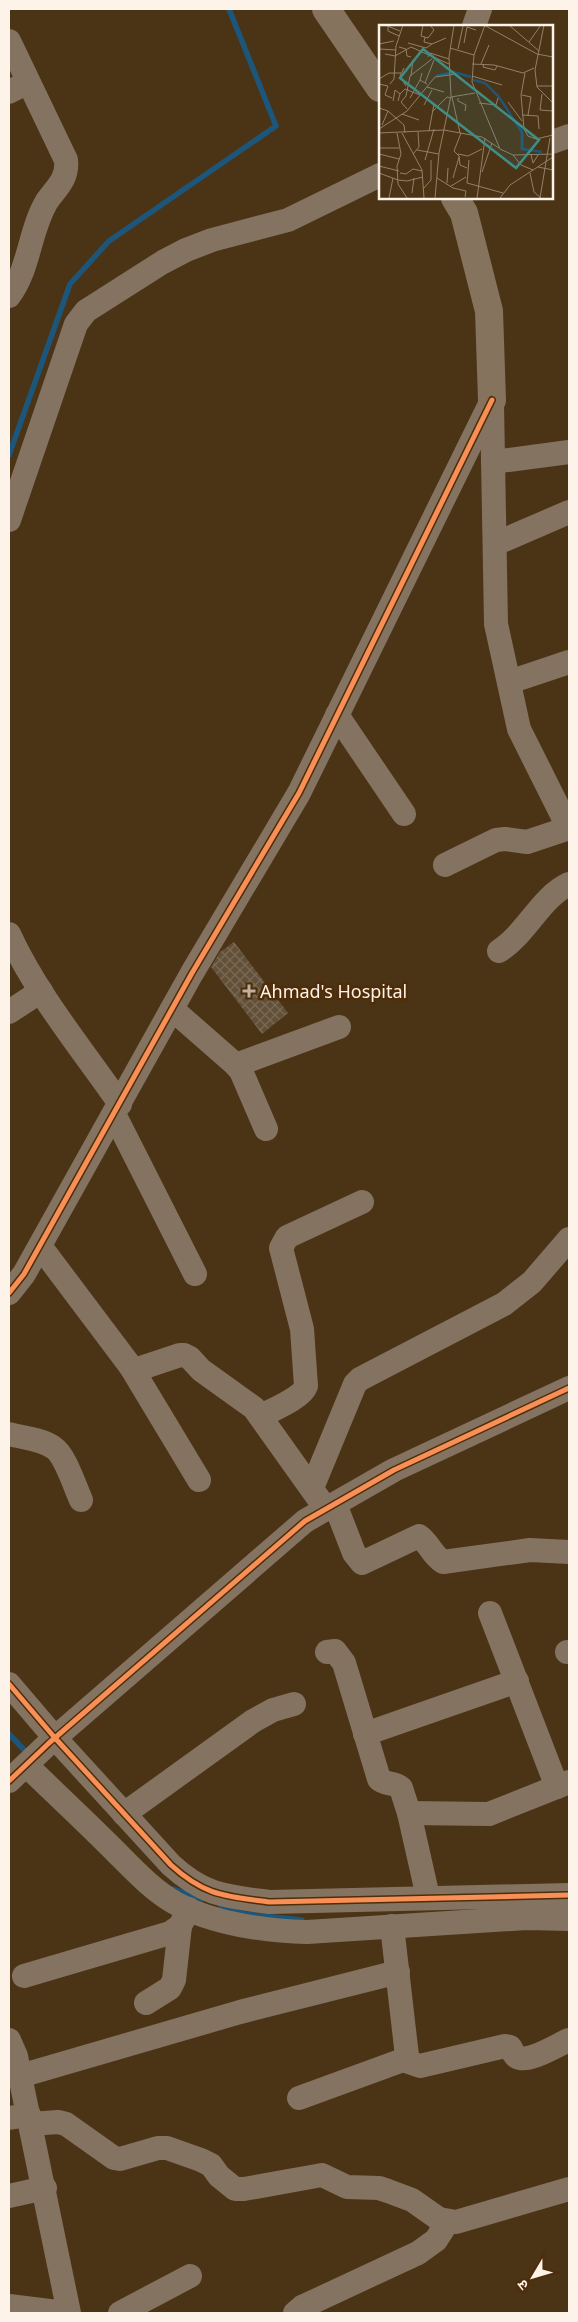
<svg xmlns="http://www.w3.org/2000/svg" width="578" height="2322" viewBox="0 0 578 2322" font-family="'Noto Sans','Noto Sans Devanagari',sans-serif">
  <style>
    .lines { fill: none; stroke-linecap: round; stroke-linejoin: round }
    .stream { stroke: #1c577b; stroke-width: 5.5 }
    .building { fill: url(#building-cross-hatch) }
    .minor { stroke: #847361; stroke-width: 24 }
    .major { stroke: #85735d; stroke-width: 28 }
    .cycleway-casing { stroke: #4f2d08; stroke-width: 8 }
    .cycleway { stroke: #f78f57; stroke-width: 5 }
    .poi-dot { fill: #bfb09f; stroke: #4f2d08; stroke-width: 2 }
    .labels { text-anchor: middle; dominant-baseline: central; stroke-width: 5; stroke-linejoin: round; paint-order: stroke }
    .poi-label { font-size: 18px; fill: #fef3e9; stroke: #4f2d08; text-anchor: start }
    .inset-river { fill: none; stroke: #1c577b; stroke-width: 2.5 }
    .inset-road { fill: none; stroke: #93806a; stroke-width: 1 }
    .view { fill: #3f8f87; fill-opacity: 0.15; stroke: #3f8f87; stroke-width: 2.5 }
    .inset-edge { fill: none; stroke: #fef3e9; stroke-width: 2.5 }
  </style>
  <defs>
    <pattern id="building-cross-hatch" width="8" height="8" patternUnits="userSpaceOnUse" patternTransform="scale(1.25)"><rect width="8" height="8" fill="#625138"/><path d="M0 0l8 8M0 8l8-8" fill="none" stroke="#7a6a55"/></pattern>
  </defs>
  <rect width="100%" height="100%" fill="#4b3316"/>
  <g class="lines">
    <g class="stream">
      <path d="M9,455l61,-171 39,-43 167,-115 -47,-117"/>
      <path d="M9,1734l19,20"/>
      <path d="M173,1889l29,10"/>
      <path d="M221,1906l24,8 57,6"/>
    </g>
  </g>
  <path class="building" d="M234,942l54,71 -26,21 -51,-67 9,-15z"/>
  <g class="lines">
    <g class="minor">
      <path d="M474,26l6,-17"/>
      <path d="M9,41l57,119c2,19 -9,27 -19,41 -18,30 -17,67 -38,95"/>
      <path d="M9,92l19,-10"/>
      <path d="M552,142l17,-6"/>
      <path d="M492,404l4,220 23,105 50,100"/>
      <path d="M493,462l76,-10"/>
      <path d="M9,520l67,-196 10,-13 77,-49 23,-12 26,-10 76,-20 92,-45"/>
      <path d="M495,544l74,-32"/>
      <path d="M509,682l60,-20"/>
      <path d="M337,715l67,99"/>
      <path d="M445,865l51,-25 9,-1 22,3 42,-14"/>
      <path d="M9,934c28,61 73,115 111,170"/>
      <path d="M499,951c28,-18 42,-54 70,-67"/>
      <path d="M172,1009l64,56 5,6 25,58"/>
      <path d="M9,1012l32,-21"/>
      <path d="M236,1065l103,-38"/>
      <path d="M114,1114l81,160"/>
      <path d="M40,1246l91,121 7,2 42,-14h4l6,3 11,12 53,38 72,101"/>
      <path d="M9,1293l15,-19 168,-301 107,-180 193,-393"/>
      <path d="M131,1367l68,113"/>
      <path d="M261,1416c11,-6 41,-18 45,-30l-4,-57 -21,-81 6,-11 75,-35"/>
      <path d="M9,1434c14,4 33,5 45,14 11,7 21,39 27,52"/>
      <path d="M312,1488l43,-104 5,-5 144,-75 28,-22 37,-43"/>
      <path d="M335,1504l19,49 8,10 57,-27c10,7 13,19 24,26l87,-12 39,2"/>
      <path d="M490,1613l67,174"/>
      <path d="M327,1652l8,-1 9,12 35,116c6,6 16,3 22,9l8,25 19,84"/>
      <path d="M567,1652h2"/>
      <path d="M9,1684l46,54 116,127c34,31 54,31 98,37l300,-7"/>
      <path d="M365,1734l152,-53"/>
      <path d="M26,1765c29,28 59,56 88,85 19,19 39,41 63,54 37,20 89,27 130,28l220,-14 42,1"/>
      <path d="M9,1781l40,-38 256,-222 89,-51 175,-82"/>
      <path d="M409,1813l80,1 80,-32"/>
      <path d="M124,1814l129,-93 20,-11 21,-6"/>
      <path d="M24,1976l146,-43 10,-7 9,-17"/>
      <path d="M146,2003l24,-15 4,-8 6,-54"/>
      <path d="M9,2040l7,16 4,20 49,237"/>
      <path d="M403,2060l17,6 85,-20 5,1c2,3 4,8 7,10 11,7 42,-13 52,-17"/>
      <path d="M20,2076l220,-64 158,-40"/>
      <path d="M299,2098l104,-38 4,-4 -15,-130"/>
      <path d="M9,2118l20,-3"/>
      <path d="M31,2124l27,-2 8,2 48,34 6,1 38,-11h9l34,12 10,5 8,11 16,13h9l78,-14 25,12 32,1 9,3 24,9 27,19 17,3 113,-33"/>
      <path d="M9,2196l36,-8"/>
      <path d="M9,2306l57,7"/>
      <path d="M120,2313l70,-37"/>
      <path d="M295,2313l7,-6 116,-54 18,-13 12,-19"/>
    </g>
    <g class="major">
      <path d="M326,9l54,79"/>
      <path d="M455,198l9,15 25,98 3,89"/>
    </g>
    <defs>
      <g id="cycleway">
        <path d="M9,1293l15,-19 168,-301 107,-180 193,-393"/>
        <path d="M9,1684l46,54 116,127c34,31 54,31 98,37l300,-7"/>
        <path d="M9,1781l40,-38 256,-222 89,-51 175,-82"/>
      </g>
    </defs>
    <use href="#cycleway" class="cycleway-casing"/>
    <use href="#cycleway" class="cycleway"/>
  </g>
  <path class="poi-dot" d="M246.5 983.5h5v5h5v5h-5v5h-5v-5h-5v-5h5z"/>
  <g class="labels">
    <g class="poi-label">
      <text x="260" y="991">Ahmad's Hospital</text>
    </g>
  </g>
  <g transform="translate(379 25)">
    <rect width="174" height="174" fill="#4b3316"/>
    <path class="inset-river" d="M57,51l18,-4 17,5M94,55l12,3 14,14 23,35v17l20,3"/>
    <path class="inset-road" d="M6,0l15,6M44,0l-2,11 7,2 6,-8 -4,-5M105,0l53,29 16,3M106,0l-11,30 -2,27 28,67M130,0l30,26M165,0l-9,45 2,17 16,16M9,2v4l11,5M46,12l-1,5 8,2 14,-6M150,17l12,-17M29,18l18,5 6,-4M85,18l3,-16 9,3M0,19l15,-3M20,22l7,2 1,7 4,1M71,23l24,7M0,24l17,1M79,24l5,-23M6,29l10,2 16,-9 38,17M49,32l2,-4 19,6M93,39l22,1 29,8 11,-5M102,39l8,-19M105,39l-1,3 12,3 2,-4M25,43l-4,8 6,10M43,48l-2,7 7,4M146,48l-4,22 3,34 4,7 8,3 17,-4M32,51l2,-16M93,51l30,9M0,54l10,-6h12M46,58l9,-23M0,59l9,2 -3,9 7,3M11,59l4,-5 2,-33 7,-21M158,61h16M48,62l17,5M21,69l5,-5 15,6M163,69l-2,16 13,1M143,70l9,2 -3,18M72,72l24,-4M73,72l8,36M31,73l10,-18M79,73v3l8,4 -1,6M14,76l2,-11 5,4 -2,7M129,77l14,19M100,78l17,2 2,-7M45,80l8,-15M0,83l9,3 16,14 1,8M28,84l-6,-7 5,-6 4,-20 22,-17M53,87l15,-15 4,1M23,89l17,6M143,90l16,1 1,13M3,100l6,-14M0,104l28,-18 28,-34 21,-3M50,106l5,-27M0,108l65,-3 38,7 17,11M18,108l4,21 -4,12 1,18 9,14M23,108l20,37 2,28M82,108l-7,18 5,5 1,9 7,3M0,123h20M121,124l13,6 40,-1M38,125l22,4M0,129l20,5M34,129l6,-7 -1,-15M79,129l10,2 14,-7M134,130l8,10 12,5M152,130l2,8 5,-8M46,135l9,-31M90,135l-2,23 36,10M0,141l20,5M159,142l15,3M103,147l10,-29M0,148l19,7M21,148l6,1 7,-5 9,2M151,148l4,19 7,6M58,153l16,10 13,3 -1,6M74,153l6,-21M19,155l9,1 16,-4M68,158l1,-15M72,161l15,-9M44,164l8,-9v-20M33,168l2,-15M10,173l4,-20M56,173l4,-45 12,-57 -2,-39 5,-32M98,173l8,-60M121,173l10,-13 43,-28M161,173l10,-60"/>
    <path class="view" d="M44,24l116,91 -23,28 -116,-90z"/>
    <rect width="174" height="174" class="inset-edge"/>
  </g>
  <rect width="578" height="2322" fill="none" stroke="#fef3e9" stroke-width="20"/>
  <g transform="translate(533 2277) rotate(232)" stroke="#4f2d08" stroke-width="4" paint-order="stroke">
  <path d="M0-4L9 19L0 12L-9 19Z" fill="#fef3e9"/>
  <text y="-8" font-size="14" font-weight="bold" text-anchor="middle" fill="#fef3e9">उ</text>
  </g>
</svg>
